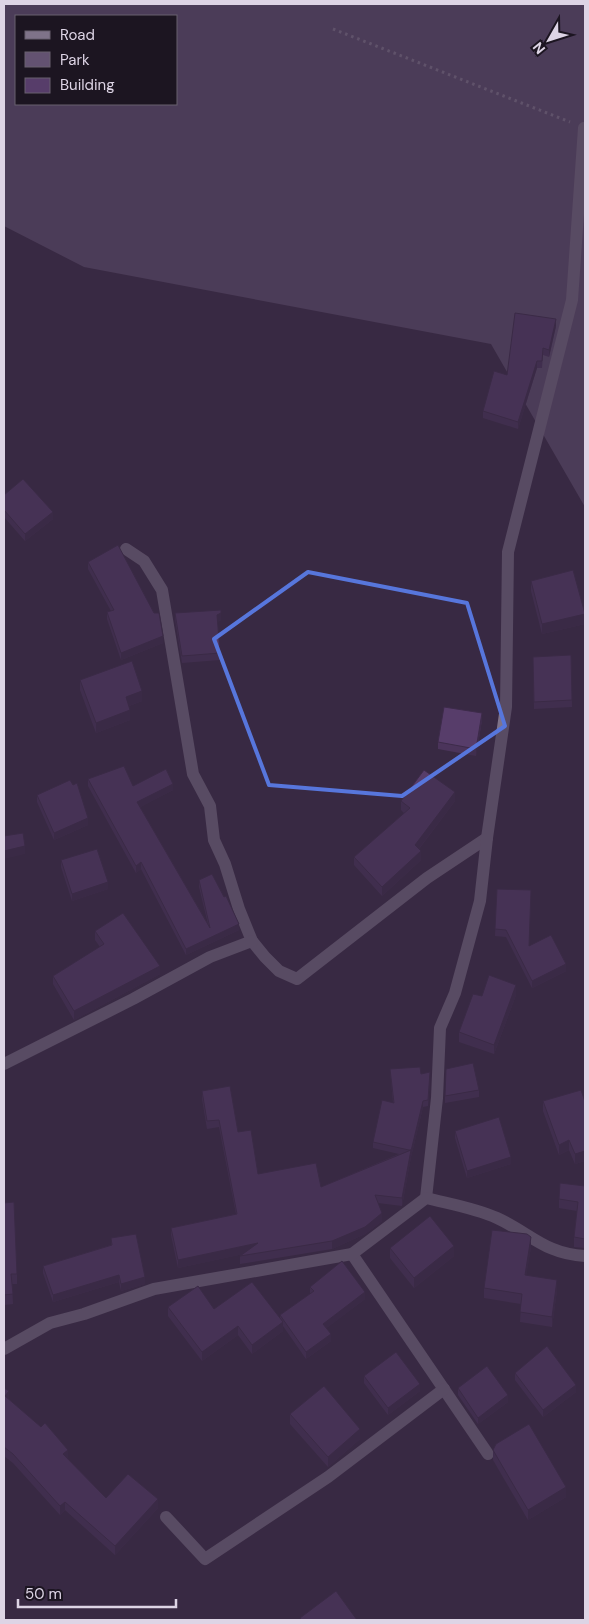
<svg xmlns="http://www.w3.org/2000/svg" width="589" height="1624" viewBox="0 0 589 1624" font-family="'DM Sans',sans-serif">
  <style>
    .green { fill: #635271; fill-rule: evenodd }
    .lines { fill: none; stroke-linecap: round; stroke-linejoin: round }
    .path { stroke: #8f8399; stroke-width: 3; stroke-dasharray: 2.5 4; stroke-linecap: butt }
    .minor { stroke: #7f7389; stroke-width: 12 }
    .wall { fill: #4b345b }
    .shaded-wall { fill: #3d2b4a }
    .building { fill: #573d6a; stroke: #3d2b4a }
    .marked { fill: none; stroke: #5776dc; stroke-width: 4; stroke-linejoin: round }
  </style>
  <rect width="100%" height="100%" fill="#382943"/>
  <path class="green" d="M4,4h581v503l-94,-163 -407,-77 -80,-41zM16,16h160v88h-160z"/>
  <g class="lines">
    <path class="path" d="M333,29l237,93"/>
    <g class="minor">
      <path d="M126,549l18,12 18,29 31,184 17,32 4,34 11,24 14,45 13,32 13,16 14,14 18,8 130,-101 60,-40"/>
      <path d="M4,1064l129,-65 77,-42 42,-16"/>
      <path d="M426,1198l11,-100 3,-70 15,-35 25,-92 7,-63 19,-131 2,-155 64,-252 12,-172"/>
      <path d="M352,1254l136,200"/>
      <path d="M4,1349l46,-26 34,-9 70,-25 198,-35 74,-56c24,6 49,10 71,20 33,15 48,36 88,38"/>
      <path d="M166,1517l39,42 123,-82 116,-88"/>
    </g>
  </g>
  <g class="wall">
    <path d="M556,326l-7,31 -6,-2 -1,13h-5l-19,61 -35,-11v-7z"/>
    <path d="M4,495l49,24 -28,22 -21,-24z"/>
    <path d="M88,562l75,81 -42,17 -14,-41v-7l4,-1 -23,-42z"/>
    <path d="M531,581l54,43 -43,10 -11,-43z"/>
    <path d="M175,613l46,7 -4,2 3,38 -38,3 -7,-44z"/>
    <path d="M571,655l1,52 -38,2 -1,-52z"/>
    <path d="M80,680l62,21 -13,5 1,14 -34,13 -16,-43z"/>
    <path d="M482,720l-6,36 -38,-7v-7z"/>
    <path d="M88,779l45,7 40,4 -33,17 68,117 -9,-37v-7l40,50 -53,25 -45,-86 -5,4 -48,-87z"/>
    <path d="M37,795l51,30 -34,15 -17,-38z"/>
    <path d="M401,801h54l-36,48 2,11 -39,36 -28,-31v-8l50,-44 -3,-3z"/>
    <path d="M61,860l47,29 -36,12 -11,-34z"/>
    <path d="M497,889l32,57 37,25 -34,17 -26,-51 -11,-1z"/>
    <path d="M95,931l65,43 -86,46 -21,-36v-8l47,-29 -5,-7z"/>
    <path d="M516,995l-22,59 -35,-12v-10l23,-36z"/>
    <path d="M390,1069l31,5 9,5 -2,27 -5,1 -12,50 -9,49 -24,-3 4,18 -17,13 -33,15 -92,15v-8l3,-2 -65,14 -7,-33v-7l65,-14 -17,-87 -12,2 -5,-30v-8l36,41 20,42 63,13 78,-33 -26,-6v-6l20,-39z"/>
    <path d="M479,1090v7l-34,6v-7z"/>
    <path d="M543,1101l42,1v59l-10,3 -6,-14 -10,5 -16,-44z"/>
    <path d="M455,1131l56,33 -44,14 -12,-40z"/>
    <path d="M585,1186v62l-11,-1v-10l3,-26 -18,-3v-9z"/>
    <path d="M4,1203l13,71v10h-5l1,20 -9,1z"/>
    <path d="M111,1238l34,46 -24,7 -2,-9 -66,20 -10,-29v-7l68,-21z"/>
    <path d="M531,1247l-5,28 31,15 -5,37 -32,-5 1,-18 -37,-6v-10z"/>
    <path d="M390,1248l64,8 -40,32 -24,-30z"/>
    <path d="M310,1287l55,12 -39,29 5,13 -25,18 -23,-33v5l-31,23 -14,-19 -36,26 -34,-45v-9l46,2 66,10v-4l30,-21z"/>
    <path d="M515,1373l61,19 -33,25 -28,-37z"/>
    <path d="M364,1376l56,15 -32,24 -24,-32z"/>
    <path d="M4,1388l5,11 97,99 52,10 -43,47 -50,-45 -5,5 -47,-52 -9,-7z"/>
    <path d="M458,1388l50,14 -30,22 -20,-29z"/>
    <path d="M290,1414l70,25 -32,28 -38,-43z"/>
    <path d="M493,1450l73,47 -38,23 -35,-60z"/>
  </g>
  <g class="shaded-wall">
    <path d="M5,98v7l-1,1v-7z"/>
    <path d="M556,319v7l-7,31v-7z"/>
    <path d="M537,361v7l-19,61v-7z"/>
    <path d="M53,512v7l-28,22v-7z"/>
    <path d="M221,613v7l-4,2v-7z"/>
    <path d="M585,614v10l-43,10v-10z"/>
    <path d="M163,636v7l-42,17v-7z"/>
    <path d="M142,691v10l-16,6v-10z"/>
    <path d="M130,710v10l-34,13v-10z"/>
    <path d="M482,713v7l-6,36v-7z"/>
    <path d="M173,784v6l-36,19v-7z"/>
    <path d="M455,792v9l-40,53v-9z"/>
    <path d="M88,818v7l-34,15v-7z"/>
    <path d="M25,846v8l-21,5v-8z"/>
    <path d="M421,851v9l-39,36v-9z"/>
    <path d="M141,862v7l-5,4v-7z"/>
    <path d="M108,882v7l-36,12v-7z"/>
    <path d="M239,924v6l-53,25v-6z"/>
    <path d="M566,964v7l-34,17v-7z"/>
    <path d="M160,966v8l-86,46v-9z"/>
    <path d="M516,985v10l-22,59v-9z"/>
    <path d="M423,1101v6l-12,50v-6z"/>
    <path d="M569,1140v10l-10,5v-10z"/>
    <path d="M411,1150v7l-9,49v-8z"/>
    <path d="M585,1151v10l-10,3v-10z"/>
    <path d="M511,1157v7l-44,14v-7z"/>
    <path d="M382,1213v8l-17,13 -33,15v-8z"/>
    <path d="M531,1237v10l-6,38v-10z"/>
    <path d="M258,1243v8l-80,17v-8z"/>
    <path d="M454,1246v10l-40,32v-10z"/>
    <path d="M119,1275v7l-66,20v-7z"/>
    <path d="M145,1277v7l-24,7v-7z"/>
    <path d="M557,1280v10l-5,37v-10z"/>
    <path d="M365,1292v7l-42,32v-7z"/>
    <path d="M283,1322v9l-31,23v-9z"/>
    <path d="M238,1326v9l-36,26v-9z"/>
    <path d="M331,1334v7l-25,18v-7z"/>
    <path d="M420,1384v7l-32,24v-7z"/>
    <path d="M576,1385v7l-33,25v-7z"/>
    <path d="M9,1391v9l-4,-4z"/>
    <path d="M508,1395v7l-30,22v-6z"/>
    <path d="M360,1429v10l-32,28v-10z"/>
    <path d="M68,1450v9l-5,-5z"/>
    <path d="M566,1487v10l-38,23v-10z"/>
    <path d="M158,1499v9l-43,47v-9z"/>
    <path d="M65,1502v8l-5,5v-9z"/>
  </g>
  <g class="building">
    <path d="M515,313l41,6 -7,31 -6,-2 -1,13h-5l-19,61 -35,-11 11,-40 13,4z"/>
    <path d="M23,479l30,33 -28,22 -21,-24v-15z"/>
    <path d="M118,545l36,68h5l4,23 -42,17 -14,-41 7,-2 -26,-48z"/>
    <path d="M573,570l12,44 -43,10 -11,-43z"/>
    <path d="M221,610v3l-4,2 3,38 -38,3 -7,-43z"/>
    <path d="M571,655l1,45 -38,2 -1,-45z"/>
    <path d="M132,661l10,30 -16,6 4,13 -34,13 -16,-43z"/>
    <path d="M444,707l38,6 -6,36 -38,-7z"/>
    <path d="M124,766l9,20 33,-17 7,15 -36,18 73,126 -11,-48 13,-6 12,23 2,-1 13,28 -53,25 -45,-87 -5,4 -48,-87z"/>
    <path d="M424,770l31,22 -40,53 6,6 -39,36 -28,-30 56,-49 -9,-7z"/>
    <path d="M70,780l3,5 4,-2 11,35 -34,15 -17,-38z"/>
    <path d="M23,833l2,13 -21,5v-15z"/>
    <path d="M97,849l11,33 -36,12 -11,-34z"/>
    <path d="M497,889l34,1 -2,56 22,-11 15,29 -34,17 -26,-51 -11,-1z"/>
    <path d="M123,913l37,53 -86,45 -21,-35 51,-32 -9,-13z"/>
    <path d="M489,975l27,10 -22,60 -35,-13 14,-38 9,2z"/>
    <path d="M473,1063l6,27 -34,6 1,-27z"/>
    <path d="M420,1067l1,7 9,-2 -2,28 -5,1 -12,50v-1h-2l-36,-8 9,-42 12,3 -4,-34z"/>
    <path d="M230,1086l8,46 13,-2 7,44 58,-11 5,24 90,-37 -9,48 -27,-3 7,18 -17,14 -33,14 -92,15 18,-13 -80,17 -7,-32 66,-14 -18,-94 -12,1 -5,-30z"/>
    <path d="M581,1090l4,12v49l-10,3 -6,-14 -10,5 -16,-44z"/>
    <path d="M499,1117l12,40 -44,14 -12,-40z"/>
    <path d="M560,1183l25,3v53l-11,-2 4,-35 -19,-3z"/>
    <path d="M14,1202l3,72h-6l2,20 -9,1v-92z"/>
    <path d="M430,1216l24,30 -40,32 -24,-30z"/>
    <path d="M492,1230l35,4 4,3 -6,38 32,5 -5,37 -32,-5 2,-18 -38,-6z"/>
    <path d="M136,1234l9,43 -24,7 -2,-9 -66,20 -10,-29 69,-21 -1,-7z"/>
    <path d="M342,1261l23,31 -42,32 8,10 -25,18 -26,-37 34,-24 -4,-4z"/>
    <path d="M252,1282l31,40 -31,23 -14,-19 -36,26 -34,-45 30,-21 16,23z"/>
    <path d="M547,1346l29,39 -33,25 -28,-37z"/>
    <path d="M396,1352l24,32 -32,24 -24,-32z"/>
    <path d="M487,1366l21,29 -30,23 -20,-30z"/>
    <path d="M324,1386l36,43 -32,28 -38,-43z"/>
    <path d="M4,1388l5,3 -4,5 36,31 4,-4 23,27 -5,4 43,44 22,-24 30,25 -43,47 -50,-44 -5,4 -47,-52 -9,-7z"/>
    <path d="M529,1424l37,63 -38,23 -35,-60 3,-6z"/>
    <path d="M336,1591l21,29h-56l-1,-2z"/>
  </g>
  <path d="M0 0H589V1624H0ZM308,572l159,31 38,123 -103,70 -133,-11 -55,-146z" fill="#382943" fill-opacity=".55" fill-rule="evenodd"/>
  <path class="marked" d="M308,572l159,31 38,123 -103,70 -133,-11 -55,-146z"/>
  <rect width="589" height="1624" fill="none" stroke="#ddd4e5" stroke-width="10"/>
  <rect x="15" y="15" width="162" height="90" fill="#1c1521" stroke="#69616f"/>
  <rect x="25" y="31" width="25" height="8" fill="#7f7389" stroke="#69616f"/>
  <text x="60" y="40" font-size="15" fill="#ddd4e5">Road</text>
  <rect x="25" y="52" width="25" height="15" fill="#635271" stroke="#69616f"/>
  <text x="60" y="65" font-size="15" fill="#ddd4e5">Park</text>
  <rect x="25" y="78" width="25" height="15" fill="#573d6a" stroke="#69616f"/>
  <text x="60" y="90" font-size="15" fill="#ddd4e5">Building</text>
  <g transform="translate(549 40) rotate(231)" stroke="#1c1521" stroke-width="4" paint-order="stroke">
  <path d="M0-4L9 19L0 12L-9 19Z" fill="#ddd4e5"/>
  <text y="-8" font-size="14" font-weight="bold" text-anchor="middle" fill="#ddd4e5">N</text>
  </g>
  <path d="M18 1599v8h158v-8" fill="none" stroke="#ddd4e5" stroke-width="2.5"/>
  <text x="25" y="1599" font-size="15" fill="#ddd4e5" stroke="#1c1521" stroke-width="4" paint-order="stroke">50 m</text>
</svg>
